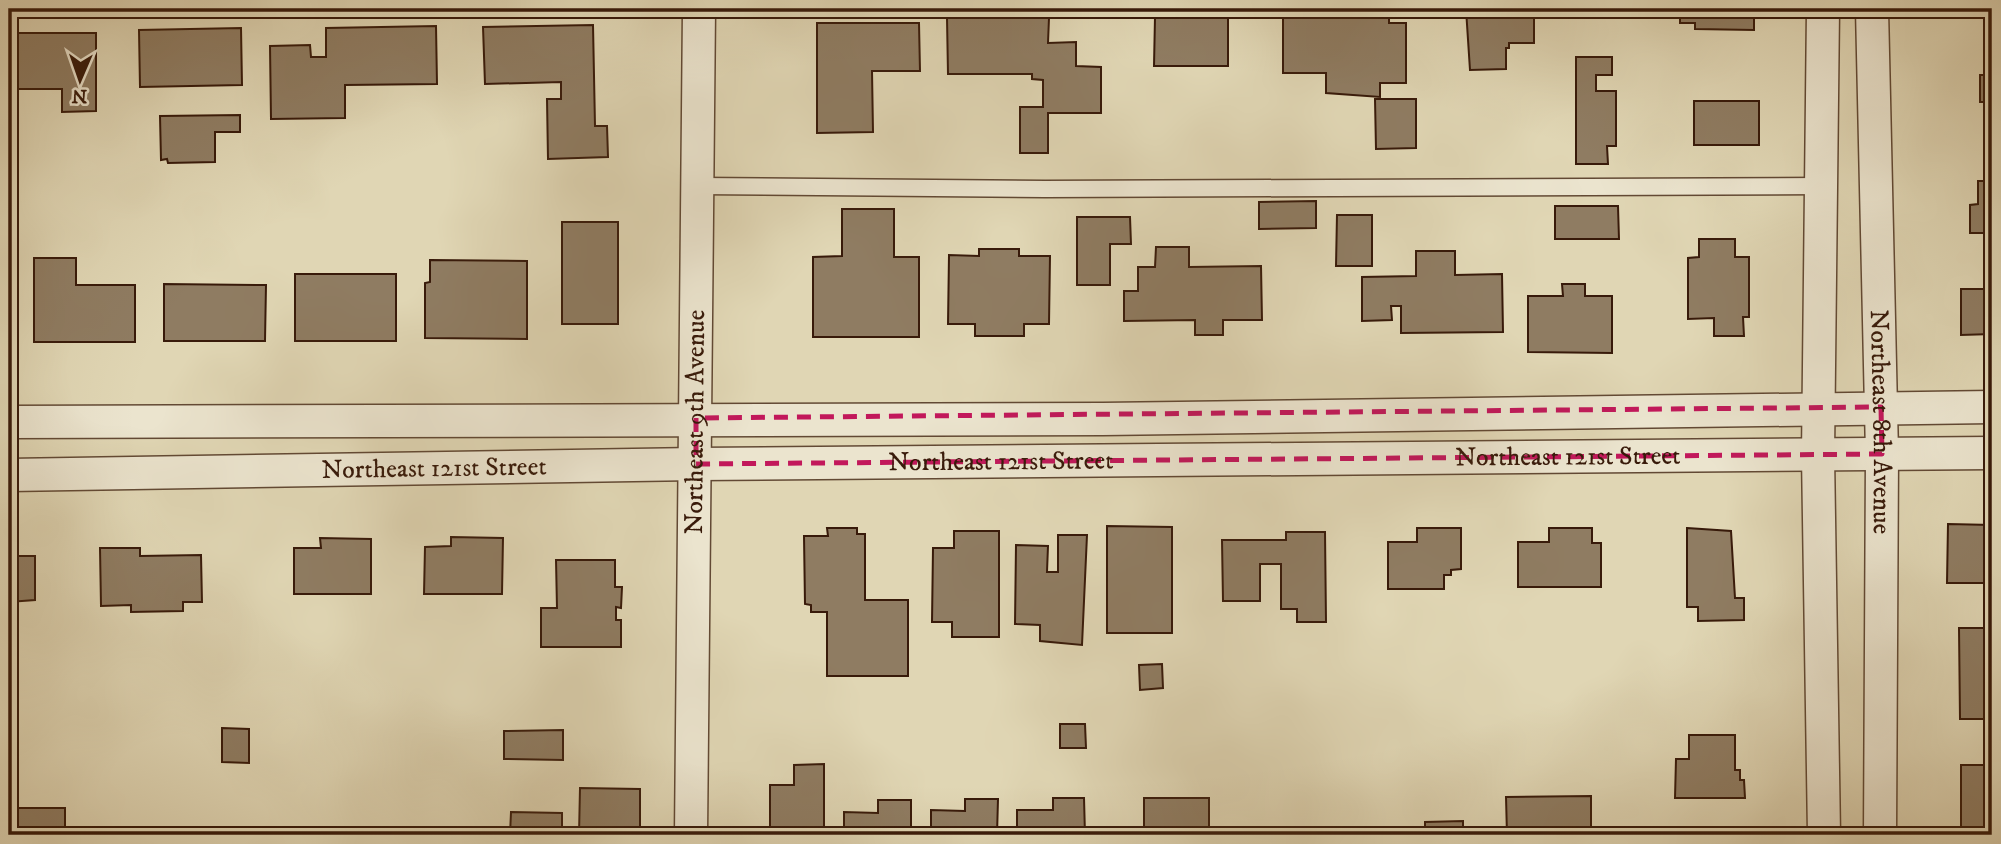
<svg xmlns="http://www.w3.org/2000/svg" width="2001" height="844" viewBox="0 0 2001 844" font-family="'IM FELL DW Pica',serif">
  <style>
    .building { fill: #8f7c62; stroke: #381a0a; stroke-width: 2 }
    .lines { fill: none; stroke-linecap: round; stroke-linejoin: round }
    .lane-casing { stroke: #624934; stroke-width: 19 }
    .street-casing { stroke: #624934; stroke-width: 35 }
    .lane { stroke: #ebe4ce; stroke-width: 16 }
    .street { stroke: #ebe4ce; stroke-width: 32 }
    .marked { fill: none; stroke: #c2185b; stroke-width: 5; stroke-dasharray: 14 9; stroke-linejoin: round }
    .labels { text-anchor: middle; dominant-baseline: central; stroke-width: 5; stroke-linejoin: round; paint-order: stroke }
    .street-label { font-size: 26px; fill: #381a0a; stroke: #ebe4ce }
  </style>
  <rect width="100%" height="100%" fill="#e0d6b4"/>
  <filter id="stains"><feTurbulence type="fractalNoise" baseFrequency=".00286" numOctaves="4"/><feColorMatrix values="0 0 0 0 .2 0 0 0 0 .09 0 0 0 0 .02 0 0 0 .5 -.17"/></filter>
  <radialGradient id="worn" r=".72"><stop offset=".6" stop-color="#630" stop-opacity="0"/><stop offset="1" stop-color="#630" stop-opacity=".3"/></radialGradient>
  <g class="building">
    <path d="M1466,9h68v34h-25v5h-3v21l-36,1z"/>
    <path d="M1680,9h74v21l-59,-1v-6h-15z"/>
    <path d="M1283,12h106v11h17v60h-26v14l-54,-4v-20h-43z"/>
    <path d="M1155,17l73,1v48h-74z"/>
    <path d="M947,18h102l-1,25 28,-1v24l25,1v46h-53v40h-28v-46h23v-27l-11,-1v-5h-84z"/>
    <path d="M817,23h102l1,48h-48l1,61 -56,1z"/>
    <path d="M593,25l2,101h12l1,31 -60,2 -1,-60h14v-17l-76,2 -2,-57z"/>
    <path d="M436,26l1,58 -92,1v33l-74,1 -1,-73 40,-1 1,12h15v-29z"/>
    <path d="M241,28l1,57 -102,2 -1,-57z"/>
    <path d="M9,33h87v78l-34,1v-23h-53z"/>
    <path d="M1576,57h36v18h-16v16h20v55h-9l1,18h-32z"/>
    <rect x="1980" y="75" width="12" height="27"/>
    <path d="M1375,99h41v49l-40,1z"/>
    <rect x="1694" y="101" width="65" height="44"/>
    <path d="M240,115v17h-25v30l-47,1 -1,-4 -6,1 -1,-44z"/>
    <path d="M1984,143h8v90h-22v-28l8,-1v-23h6z"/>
    <path d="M1316,201v27l-57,1v-27z"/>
    <path d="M1555,206h63l1,33h-64z"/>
    <path d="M842,209h52v48h25v80h-106v-80l29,-1z"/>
    <path d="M1337,215h35v51h-36z"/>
    <path d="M1077,217h53l1,27h-21v41h-33z"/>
    <rect x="562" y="222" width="56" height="102"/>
    <path d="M1699,239h36v18h14v60h-6l1,19h-30v-18l-26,1v-61l11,-1z"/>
    <path d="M1156,247h33v20l72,-1 1,54h-39v15h-28v-15l-71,1v-30h14v-24h17z"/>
    <path d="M979,249h40v7h31l-1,68h-25v12h-49v-12h-27l1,-69 30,1z"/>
    <path d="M1416,251h39v24l47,-1 1,58 -102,1v-27h-10l1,14 -30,1v-44l54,-1z"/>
    <path d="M34,258h42v27h59v57h-101z"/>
    <path d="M430,260l97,1v78l-102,-1v-55l5,-1z"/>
    <path d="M1985,261h7v73l-31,1v-46h24z"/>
    <rect x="295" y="274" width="101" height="67"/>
    <path d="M164,284l102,1 -1,56h-101z"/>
    <path d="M1562,284h23v12h27v57l-84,-1v-56h35z"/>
    <path d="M1948,524l44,1v58h-45z"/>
    <path d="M1107,526l65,1v106h-65z"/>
    <path d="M827,528h30v6h8v66h43v76h-81v-64h-16v-7l-6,-1 -1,-68h24z"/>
    <path d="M1417,528h44v41l-10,1v5h-7v14h-56v-47h29z"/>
    <path d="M1549,528h43v15h9v44h-83v-45h31z"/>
    <path d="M1687,528l44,3 4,67h9v22l-46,1v-14h-11z"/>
    <path d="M954,531h45v106h-47v-15h-20l1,-74h21z"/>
    <path d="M1286,532h39l1,90h-29v-13h-16v-45h-21v37h-37l-1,-61h64z"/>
    <path d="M1058,535h29l-5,110 -42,-4v-16l-25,-1 1,-79 32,1 -1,26h11z"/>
    <path d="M451,537l52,1 -1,56h-78l1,-47 26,-1z"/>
    <path d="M320,538l51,1v55h-77v-46h27z"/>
    <path d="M100,548h40v8l61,-1 1,47h-19v9l-52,1v-7l-30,1z"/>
    <path d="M9,556h26v44l-26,2z"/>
    <path d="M556,560h59v27h7l-1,21 -5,-1v13h5v27h-80v-39h16z"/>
    <path d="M1959,628h33v91h-32z"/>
    <path d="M1162,664l1,24 -23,2 -1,-25z"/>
    <path d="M1060,724h25l1,24h-26z"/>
    <path d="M222,728l27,1v34l-27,-1z"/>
    <path d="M563,730v30l-59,-1v-28z"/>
    <path d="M1689,735h46v35h5v10h4l1,18h-70l1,-39h13z"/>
    <path d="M824,764v71h-54v-50h24v-20z"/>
    <rect x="1961" y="765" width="31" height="70"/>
    <path d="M580,788l60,1v46h-61z"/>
    <path d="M1591,796v39h-84l-1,-38z"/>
    <path d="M1053,798h31l1,37h-68v-25h36z"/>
    <rect x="1144" y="798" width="65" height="37"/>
    <path d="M965,799h33l-1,36h-66v-25l34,1z"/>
    <path d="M878,800h33v35h-67v-23l34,1z"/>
    <path d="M15,808h50v27h-51z"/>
    <path d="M511,812l51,1v22h-52z"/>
    <path d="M1463,821v14h-38v-13z"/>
    <path d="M249,827l25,1v7h-25z"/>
    <rect x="136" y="830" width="43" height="5"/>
    <path d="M1269,832l70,1v2h-70z"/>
    <path d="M1653,833h86l-86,2z"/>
  </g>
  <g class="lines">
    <defs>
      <path id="lane" d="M698,186l347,3 777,-3"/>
      <g id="street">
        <path d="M1823,9l-5,446 6,380"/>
        <path id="s1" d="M1872,9l10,445 -2,381"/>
        <path d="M9,422l1094,-3 889,-12"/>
        <path id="s2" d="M9,475l687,-11 1296,-11"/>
        <path id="s3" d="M691,835l8,-826"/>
      </g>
    </defs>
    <use href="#lane" class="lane-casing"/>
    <use href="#street" class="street-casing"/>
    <use href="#lane" class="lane"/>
    <use href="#street" class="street"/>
  </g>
  <path class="marked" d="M1881,407l1,47 -1186,10v-46z"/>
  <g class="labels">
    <g class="street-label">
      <text stroke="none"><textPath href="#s3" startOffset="413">Northeast 9th Avenue</textPath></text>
      <text stroke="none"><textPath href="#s1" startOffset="413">Northeast 8th Avenue</textPath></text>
      <text stroke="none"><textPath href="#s2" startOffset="1559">Northeast 121st Street</textPath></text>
      <text stroke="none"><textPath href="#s2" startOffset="992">Northeast 121st Street</textPath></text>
      <text stroke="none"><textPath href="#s2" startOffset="425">Northeast 121st Street</textPath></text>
    </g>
  </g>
  <rect width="2001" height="844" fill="none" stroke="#e0d6b4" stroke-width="35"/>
  <rect x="10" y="10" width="1980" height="823" fill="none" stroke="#381a0a" stroke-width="3.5"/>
  <rect x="18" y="18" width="1966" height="809" fill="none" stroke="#381a0a" stroke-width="2"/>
  <g transform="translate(80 80) rotate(182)" stroke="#ebe4ce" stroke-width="5" paint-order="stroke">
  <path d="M0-5L12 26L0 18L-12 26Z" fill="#381a0a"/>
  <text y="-10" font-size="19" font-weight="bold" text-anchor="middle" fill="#381a0a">N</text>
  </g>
  <rect width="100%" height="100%" filter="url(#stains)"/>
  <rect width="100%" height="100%" fill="url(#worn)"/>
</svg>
